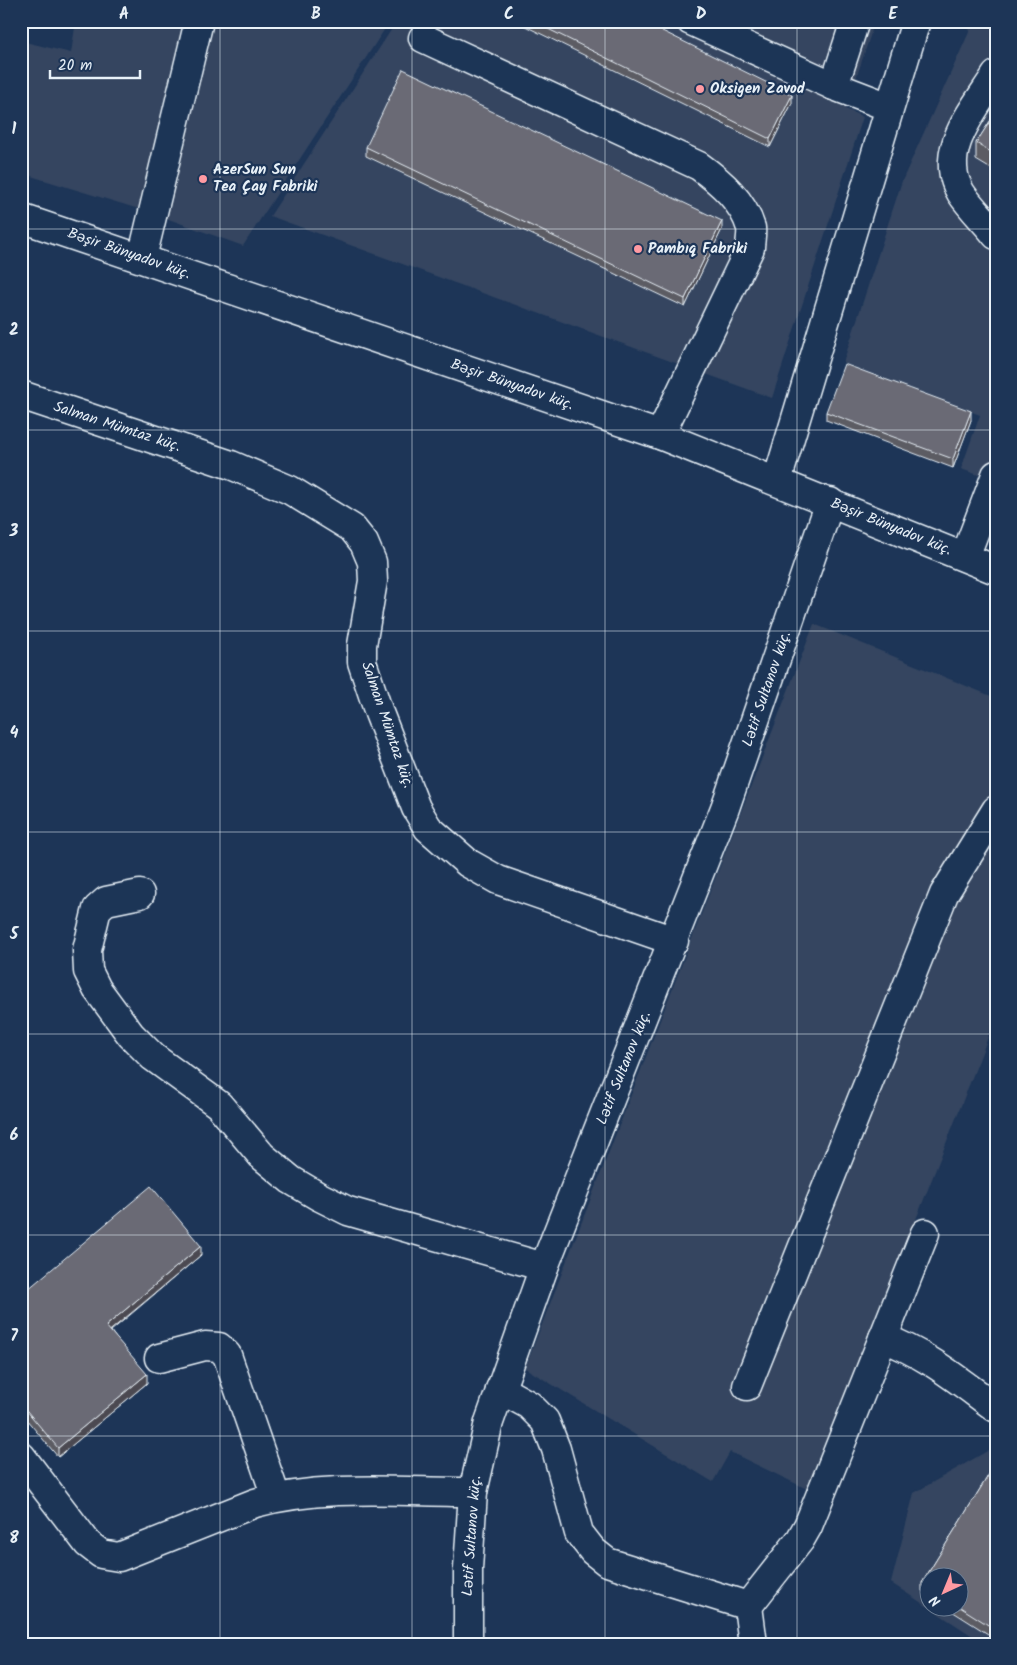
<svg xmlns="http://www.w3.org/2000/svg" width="1017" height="1665" viewBox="0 0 1017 1665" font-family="Kalam,sans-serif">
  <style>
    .built { fill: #344560; fill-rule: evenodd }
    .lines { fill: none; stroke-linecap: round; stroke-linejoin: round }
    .minor-casing { stroke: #e8f1f8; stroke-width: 31 }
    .minor { stroke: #1d3557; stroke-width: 28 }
    .wall { fill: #5c5b64; stroke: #e8f1f8 }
    .shaded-wall { fill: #4b4a51; stroke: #e8f1f8 }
    .building { fill: #6b6a74; stroke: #e8f1f8 }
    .grid { fill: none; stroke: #e8f1f8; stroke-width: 1; stroke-opacity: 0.55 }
    .poi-dot { fill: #ff9aa2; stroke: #1d3557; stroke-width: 2 }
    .labels { text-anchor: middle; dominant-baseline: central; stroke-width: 4.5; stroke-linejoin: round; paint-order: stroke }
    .poi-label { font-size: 15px; font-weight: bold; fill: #e8f1f8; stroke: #1d3557; text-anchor: start }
    .street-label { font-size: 15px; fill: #e8f1f8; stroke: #1d3557 }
    .neatline { fill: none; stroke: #e8f1f8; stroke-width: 2 }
    .grid-label { font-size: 16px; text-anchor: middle; font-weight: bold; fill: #e8f1f8 }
  </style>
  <rect width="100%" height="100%" fill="#1d3557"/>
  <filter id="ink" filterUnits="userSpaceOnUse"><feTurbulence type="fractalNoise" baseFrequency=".02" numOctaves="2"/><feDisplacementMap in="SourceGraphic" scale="10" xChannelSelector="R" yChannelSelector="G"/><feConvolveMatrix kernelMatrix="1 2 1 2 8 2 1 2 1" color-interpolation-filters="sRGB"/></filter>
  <g filter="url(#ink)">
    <g class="built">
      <path d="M76,21h314l-147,225 -91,-33 -131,-40v-132l50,12z"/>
      <path d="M397,21h478l-29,88 17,8 -91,281 -502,-182z"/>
      <path d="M959,21h37v460l-35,-12 19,-54 -137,-52 59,-182 68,-151z"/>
      <path d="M814,624l182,74v319l-187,473 -79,-38 -17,30 -188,-114z"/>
      <path d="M996,1446v198h-11l-94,-61 23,-90zM930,1578h30v30h-30z"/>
    </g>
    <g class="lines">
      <defs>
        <g id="minor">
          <path d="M691,21l143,65 55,21"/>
          <path d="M423,38l276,128c22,16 44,35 52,62 1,6 -1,14 -1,20l-90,187"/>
          <path d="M996,75c-22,35 -60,77 -35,118 10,15 24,28 35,42"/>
          <path d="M834,86l21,-65"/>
          <path d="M21,218l639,217 336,135"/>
          <path d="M142,258l57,-237"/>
          <path d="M21,395l210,70 59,25 62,38 12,15 8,19 1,19 -11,64v17l17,51 37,95 12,20 40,35 30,17 176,61"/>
          <path d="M777,481l139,-460"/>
          <path d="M965,557l31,-82"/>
          <path d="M140,894l-34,7 -9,8 -10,41 1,21 9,18 34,46 22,22 66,48 43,51 29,24 27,16 30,15 196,56"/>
          <path d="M883,1338c44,16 76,43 113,70"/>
          <path d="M159,1358l46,-12 14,1 8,8 49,142"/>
          <path d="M747,1386l197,-492 52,-84"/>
          <path d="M500,1389l29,16 16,16 11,28 23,84 14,18 14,11 141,44 52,-66 8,-14 117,-293"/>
          <path d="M21,1456l67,88 13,10 18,3 136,-54c70,-19 146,-11 218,-11"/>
          <path d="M748,1606l5,38"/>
          <path d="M468,1644v-75l5,-77 16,-70 55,-155 181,-459 105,-306"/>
        </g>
      </defs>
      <use href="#minor" class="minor-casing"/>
      <use href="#minor" class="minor"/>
    </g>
    <g class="wall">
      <path d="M515,21h127l150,82 -22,44z"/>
      <path d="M996,112v60l-20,-12v-17z"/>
      <path d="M366,147l356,82 -37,78 -319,-151z"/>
      <path d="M826,412l145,8 -18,48 -127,-48z"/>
      <path d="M201,1255l-90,76 36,52 -89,74 -37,-44v-118z"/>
      <path d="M996,1463v176l-49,-31h13v-30h-30v18l-8,-5v-8z"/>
    </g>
    <g class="shaded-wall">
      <path d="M792,95v8l-22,44v-8z"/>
      <path d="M722,221v8l-37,78v-8z"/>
      <path d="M971,411v9l-18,48v-9z"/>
      <path d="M201,1246v9l-95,79v-8z"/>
      <path d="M147,1374v9l-89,74v-9z"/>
    </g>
    <g class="building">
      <path d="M532,21h110l150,74 -22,44z"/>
      <path d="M403,69l319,152 -37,78 -319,-152z"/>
      <path d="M996,112v43l-20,-12z"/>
      <path d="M844,364l127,47 -18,48 -127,-47z"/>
      <path d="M151,1186l50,60 -95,80 41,48 -89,74 -37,-44v-109z"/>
      <path d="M996,1463v167l-36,-23v-29h-30v10l-8,-5z"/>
    </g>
  </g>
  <path class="grid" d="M220,21v1623M412,21v1623M605,21v1623M797,21v1623M21,229h975M21,430h975M21,631h975M21,832h975M21,1034h975M21,1235h975M21,1436h975"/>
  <g class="poi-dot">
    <circle cx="700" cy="89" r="5"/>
    <circle cx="203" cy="179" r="5"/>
    <circle cx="638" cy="249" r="5"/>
  </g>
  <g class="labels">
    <g class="poi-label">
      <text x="710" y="89">Oksigen Zavod</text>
      <text x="213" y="170">AzerSun Sun<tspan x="213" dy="17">Tea Çay Fabriki</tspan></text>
      <text x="648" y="249">Pambıq Fabriki</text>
    </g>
    <g class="street-label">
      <text transform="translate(129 254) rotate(19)">Bəşir Bünyadov küç.</text>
      <text transform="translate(512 385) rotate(19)">Bəşir Bünyadov küç.</text>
      <text transform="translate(117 427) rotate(18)">Salman Mümtaz küç.</text>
      <text transform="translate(891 527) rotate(22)">Bəşir Bünyadov küç.</text>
      <text transform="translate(767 689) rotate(-71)">Lətif Sultanov küç.</text>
      <text transform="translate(387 725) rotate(71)">Salman Mümtaz küç.</text>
      <text transform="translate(624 1068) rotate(-68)">Lətif Sultanov küç.</text>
      <text transform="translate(472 1536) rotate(-86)">Lətif Sultanov küç.</text>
    </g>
  </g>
  <rect width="1017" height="1665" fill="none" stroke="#1d3557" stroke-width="55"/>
  <g transform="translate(944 1592) rotate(224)"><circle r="24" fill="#1d3557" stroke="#6e8097"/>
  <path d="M0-4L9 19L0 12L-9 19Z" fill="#ff9aa2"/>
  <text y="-8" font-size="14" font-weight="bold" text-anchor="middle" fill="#e8f1f8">N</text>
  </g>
  <path d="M50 70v8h90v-8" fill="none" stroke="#e8f1f8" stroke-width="2.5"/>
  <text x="58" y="70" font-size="15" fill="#e8f1f8" stroke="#1d3557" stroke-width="4" paint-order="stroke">20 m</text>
  <rect x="28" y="28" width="962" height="1610" class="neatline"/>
  <g class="grid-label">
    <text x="124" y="19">A</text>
    <text x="316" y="19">B</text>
    <text x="509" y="19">C</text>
    <text x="701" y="19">D</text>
    <text x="893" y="19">E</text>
    <text x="14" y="134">1</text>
    <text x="14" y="335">2</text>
    <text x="14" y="536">3</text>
    <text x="14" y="738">4</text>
    <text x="14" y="939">5</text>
    <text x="14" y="1140">6</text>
    <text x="14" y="1341">7</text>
    <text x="14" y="1543">8</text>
  </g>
</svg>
